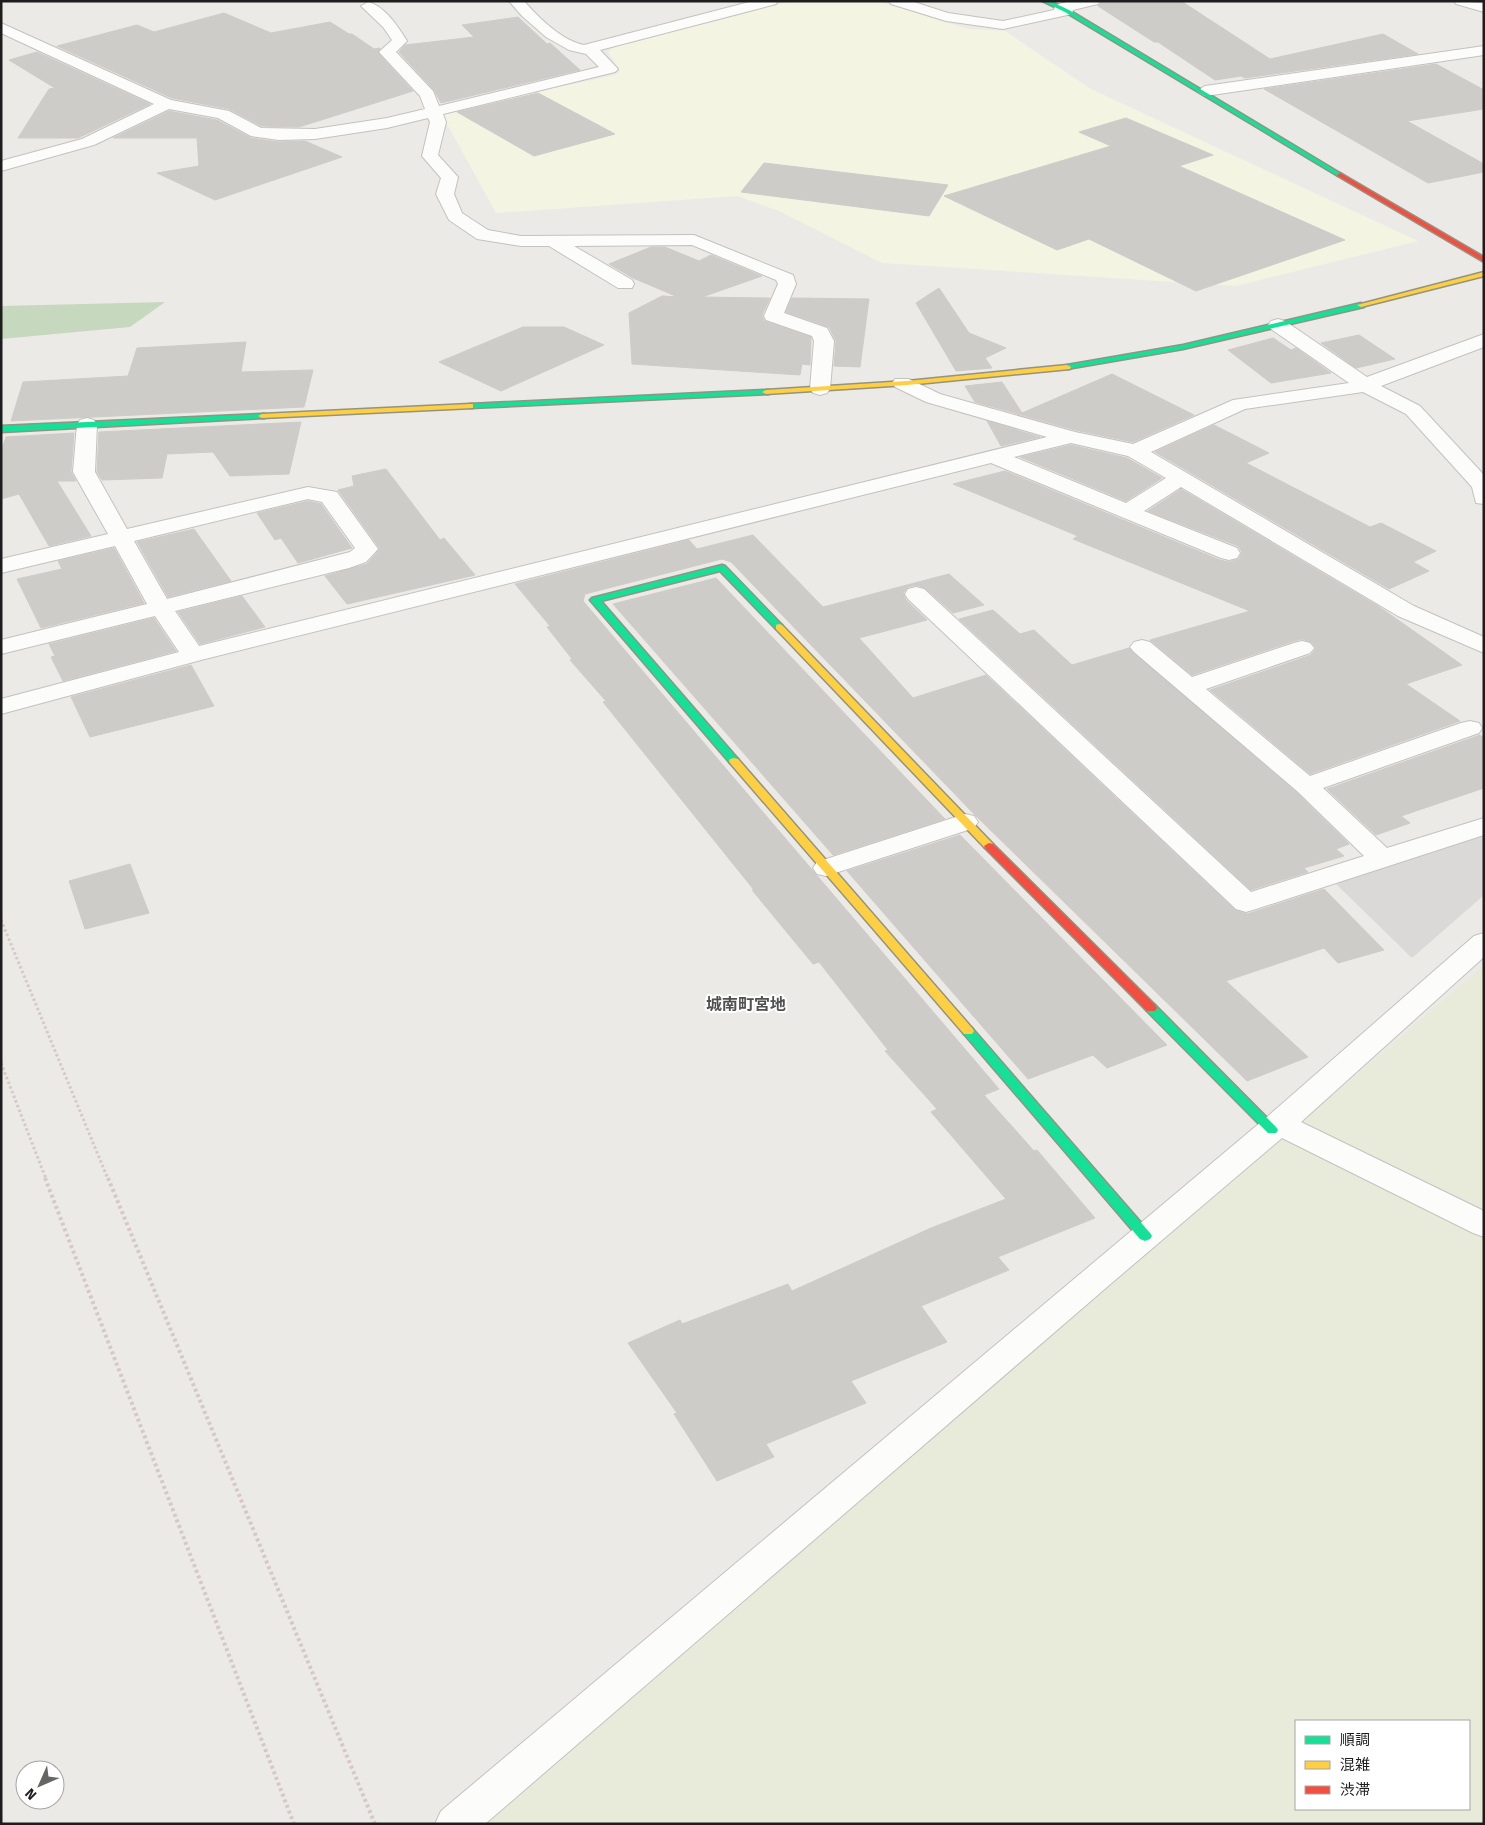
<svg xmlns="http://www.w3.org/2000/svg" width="1485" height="1825" viewBox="0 0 1485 1825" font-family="'Fira Sans','Noto Sans JP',sans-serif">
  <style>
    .education { fill: #f4f4e2 }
    .religious { fill: #dad9d7 }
    .farmland { fill: #e9ebda; fill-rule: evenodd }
    .forest { fill: #c6d8bd }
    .building { fill: #ceccc9; stroke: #cfccc8 }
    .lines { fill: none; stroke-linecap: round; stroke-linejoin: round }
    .street-casing { stroke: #c3c2c0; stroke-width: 2 }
    .fast-casing { stroke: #919480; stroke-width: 3 }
    .slow-casing { stroke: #919480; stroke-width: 3 }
    .jam-casing { stroke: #919480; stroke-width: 3 }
    .path-far1 { stroke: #d5c9c7; stroke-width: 3; stroke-dasharray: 2.5 2.5; stroke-linecap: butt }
    .path { stroke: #d5c9c7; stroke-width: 4; stroke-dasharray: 3 3; stroke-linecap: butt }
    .street { fill: #fcfcfb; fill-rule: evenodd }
    .fast { fill: #16e098; fill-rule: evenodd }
    .slow { fill: #ffcf43; fill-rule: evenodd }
    .jam { fill: #f24e42; fill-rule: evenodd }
    .labels { text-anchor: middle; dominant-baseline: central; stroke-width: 4; stroke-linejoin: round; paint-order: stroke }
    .quarter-label { font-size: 16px; font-weight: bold; fill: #505050; stroke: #fff }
  </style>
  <rect width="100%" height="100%" fill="#eceae6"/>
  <path class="education" d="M791,1h86l91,28 37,2 86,58 327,152 -182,45 -354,-23 -103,-52 -42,-15 -241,17 -55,-100 174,-38 5,-4 -12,-19 10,-8 103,-24z"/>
  <path class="religious" d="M1484,834v61l-72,63 -79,-77z"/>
  <path class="farmland" d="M1484,965v859h-1027l811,-673zM1296,1721h173v88h-173z"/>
  <path class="forest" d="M165,302l-35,25 -129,12v-33z"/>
  <g class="building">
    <path d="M1102,1h79l89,58 113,-25 35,20 -173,24 -4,-2 -26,4 -57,-38h-4l-56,-36z"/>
    <path d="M224,13l47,20 59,-11 19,12h3l22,15 6,-1 -2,5 35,38 -114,36 -38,-1 -32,-17 -57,-11 -115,-52 80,-21 17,7z"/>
    <path d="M518,17l29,27 3,-1 30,27 -139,33 -7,-13 -35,-38 6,-7 69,-8 -12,-12z"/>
    <path d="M37,52l113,52 -72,34h-60l31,-49 6,-1 -46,-28z"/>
    <path d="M1436,64l48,26v19l-77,12 77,43v8l-56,11 -164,-94z"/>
    <path d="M538,93l77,41 -81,22 -77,-44z"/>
    <path d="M169,111l48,9 34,18 28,4 26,-1 37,16 -127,43 -58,-27 42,-7 -2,-28h-84z"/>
    <path d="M1126,118l87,37 -34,11 166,74 -149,51 -107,-52 -32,11 -113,-54 167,-50 -32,-14z"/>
    <path d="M764,163l184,22 -19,31 -188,-24z"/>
    <path d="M651,247h14l34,14 12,-6 51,21 -60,21 68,1 -8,17 2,6 47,16 -1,28 -8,-1 -2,11 -168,-11 -3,-51 33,-17 16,1 -45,-19 -24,-14z"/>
    <path d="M939,288l30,45 37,15 -21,10 7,10 -36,3 -40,-68z"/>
    <path d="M792,298l77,1 -9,68 -26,-1 2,-25 -7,-14 -43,-15z"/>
    <path d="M523,327h41l40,18 -103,46 -62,-29z"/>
    <path d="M1359,335l36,24 -39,9 -35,-25z"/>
    <path d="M1273,338l18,12 5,-2 35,25 -60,10 -43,-33z"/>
    <path d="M246,342l-5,30 72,-2 -9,37 -293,14 12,-39 105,-6 9,-28z"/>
    <path d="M1112,374l82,41 -61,27 -58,-12 -100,-28 -10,-16 37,-4 20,31z"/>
    <path d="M987,421l53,16 -39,9z"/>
    <path d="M301,422l-12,52 -59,2 -17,-24 -46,2 -5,24 -60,2 -5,-8 2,-40z"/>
    <path d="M1214,425l55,28 -23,10 124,64 11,-4 55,28 -23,11 16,9 -40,18 -234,-137z"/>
    <path d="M74,433l-3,39 5,9h-19l34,55 -42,10 -30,-52 -18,5v-47l5,-15z"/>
    <path d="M1071,445l56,13 35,20 -36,23 -106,-44z"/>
    <path d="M386,469l54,71 4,-2 31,37 -128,29 -22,-28 42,-12 13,-15 -42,-59 16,-4 -2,-10z"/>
    <path d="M1005,471l215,89 9,2 10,-3 3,-7 -4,-6 -90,-35 33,-22 197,117 84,59 -56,19 54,37 -150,53 -100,-84 101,-35 5,-7 -5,-6 -9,-3 -8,2 -102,34 -42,-35 100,-29 -177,-72 5,-3 -125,-52z"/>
    <path d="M308,501l13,3 31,44 -54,15 -17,-25 -6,2 -18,-27z"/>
    <path d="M194,529l37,52 -63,16 -31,-55z"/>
    <path d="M753,535l70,72 126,-33 35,31 -31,8 -28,-25 -9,-3 -8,2 -5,6 3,7 21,20 -68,18 54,60 73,-23 249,235 12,4 77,-25 60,61 -46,13 -14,-15 -98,33 82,76 -61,24 -272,-266 -244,-253 -9,-3 -137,35 -2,7 416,488 -15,6 50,56 3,-1 58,68 -97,39 11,13 -88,36 26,36 -96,39 15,22 -100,41 8,13 -57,24 -43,-67 3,-1 -49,-70 52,-23 2,4 106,-40 4,7 139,-63 75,-29 -75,-87 6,-3 -52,-58 3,-1 -69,-88 -6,2 -61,-74h2l-151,-188 3,-1 -36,-41 2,-1 -25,-32 3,-1 -35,-42 174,-44 8,9z"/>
    <path d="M114,548l30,55 -103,25 -24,-49 45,-10 -4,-8z"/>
    <path d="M716,578l229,241 -112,36 -220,-251z"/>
    <path d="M242,596l23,31 -65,17 -22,-32z"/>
    <path d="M993,610l27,24 14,-4 38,35 57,-17 167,144 53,52 -13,5 8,7 -40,12 4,4 -57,18 -292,-271z"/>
    <path d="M154,618l22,33 -113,30 -12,-24 4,-1 -6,-12z"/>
    <path d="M191,665l23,41 -124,31 -19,-40z"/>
    <path d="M1480,735l4,3v50l-83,28 9,7 -34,12 -49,-46z"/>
    <path d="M960,835l207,210 -60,23 -14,-13 -65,24 -181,-208z"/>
    <path d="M130,864l19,49 -64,16 -16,-48z"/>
  </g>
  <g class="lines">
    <defs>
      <g id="street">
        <path d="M509,1h15c14,16 38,40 60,44l169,-44h25l-2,3 -176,46 18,19 -3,3 -172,42 3,8 -8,33 20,22 -4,17 8,19 26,17 33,6 173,-1 99,40 3,9 -12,29 43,15 7,13 -4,48 -3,4 -7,2 -7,-2 -3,-4 4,-48 -2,-5 -46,-16 -2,-4 14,-32 -2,-4 -84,-35 -118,1 58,34 2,4 -2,4h-14l-69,-42h-28l-44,-7 -28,-19 -13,-26 5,-16 -19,-22 8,-34 -2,-4 -41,10 -72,11 -36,1 -28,-4 -33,-18 -49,-9 -75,36 -93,26v-10l81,-22 72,-35 -153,-71v-10l170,77 58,11 32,17 54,1 72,-11 38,-9 -5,-13 -41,-44 13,-12 -9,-13 -22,-21 7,-4c17,4 30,25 39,39l-11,11 37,39 6,15 160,-39 -13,-13 -17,-4 -23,-13 -24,-21z"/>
        <path d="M889,1h22l37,12 55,8 51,-11 1,-5 16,-4h29l-2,3 -25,6 -1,4 -69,15 -57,-8 -55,-17z"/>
        <path d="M1454,1l30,2v9l-28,-8z"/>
        <path d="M1484,46v9l-279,41 -8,-5 8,-5z"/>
        <path d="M1278,319l7,2 82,56 117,-43v13l-103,39 39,20 64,69v29l-8,-1 -4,-16 -66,-73 -43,-22 -118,17 -94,43 263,154 70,31v16l-86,-37 -217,-129 -37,24 93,37 3,5 -3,5 -8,2 -8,-2 -230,-95 -790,197 -200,54v-15l178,-47 -24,-36 -154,38v-14l146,-36 -32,-58 -114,27v-14l107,-25 -35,-62 4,-48 3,-4 7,-2 7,2 3,4 -2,48 32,57 181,-42 29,5 41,57 -12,13 -17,6 -174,43 24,35 848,-209 -121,-35 -31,-15 -3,-4 3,-4h14l31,15 135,38 58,12 100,-44 116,-17 -78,-54 -3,-4 3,-4zM1071,443l57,13 38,22 -40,25 -112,-46zM308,499l14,3 33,46 -5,4 -183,47 -33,-58z"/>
        <path d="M916,587l8,2 327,303 113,-36 -67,-65 -163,-139 -4,-5 4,-5 8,-2 8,2 42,35 102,-34 8,-2 8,2 4,5 -4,5 -104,36 104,87 151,-53 9,-2 9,2 3,5 -3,5 -156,55 64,60 97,-30v17l-228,74 -10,3 -10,-3 -328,-310 -3,-5 3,-5z"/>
        <path d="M965,814l9,2 4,6 -4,6 -148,48 -9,-2 -4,-6 4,-6z"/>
        <path d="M1484,933v24l-183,165 183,89v26l-11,-4 -191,-95 -168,143 -629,543h-50l6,-13 827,-695 206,-180z"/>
      </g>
      <g id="fast">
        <path d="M1042,1h8l19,9 274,165 -5,1 -273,-164z"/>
        <path d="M1361,303l4,2 -1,2 -181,42 -116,20 -4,-2 4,-2 116,-20z"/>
        <path d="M766,390h3v4l-299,14 -4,-2 4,-2z"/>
        <path d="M262,414h3v4l-264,14v-6z"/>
        <path d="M722,565l3,1 57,59v4h-6l-56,-58 -119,30 137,158 1,2 -1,2h-8l-140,-163 2,-2z"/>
        <path d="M1151,1004l4,1 121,122 2,3 -2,3h-8l-121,-122 -2,-3z"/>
        <path d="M968,1027l4,1 178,205 2,3 -2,3 -5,2 -5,-2 -176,-205 -2,-3z"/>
      </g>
      <g id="slow">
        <path d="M1484,272v4l-123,31 -4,-2z"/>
        <path d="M1067,365l4,2 -1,2 -163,16 -141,9 -4,-2 4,-2 141,-9z"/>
        <path d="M470,404h3v4l-211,10 -4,-2 4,-2z"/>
        <path d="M779,624l3,1 211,219 1,2 -1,2h-8l-209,-219v-4z"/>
        <path d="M734,758l4,1 234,269 2,3 -2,3h-8l-234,-271 -1,-2 1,-2z"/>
      </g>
      <g id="jam">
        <path d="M1340,173l144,84v5l-146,-86 -1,-1z"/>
        <path d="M989,843l4,1 162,161 2,3 -2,3h-8l-162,-163 -1,-2z"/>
      </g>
    </defs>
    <use href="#street" class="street-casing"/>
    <use href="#fast" class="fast-casing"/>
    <use href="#slow" class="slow-casing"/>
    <use href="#jam" class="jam-casing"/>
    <g class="path-far1">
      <path d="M1,920l107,259"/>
      <path d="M1,1063l45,116"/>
    </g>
    <g class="path">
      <path d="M45,1178l249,646"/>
      <path d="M108,1178l267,646"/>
    </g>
    <use href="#street" class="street"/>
    <use href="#fast" class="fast"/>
    <use href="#slow" class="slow"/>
    <use href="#jam" class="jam"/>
  </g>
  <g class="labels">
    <g class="quarter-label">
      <text x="746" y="1004">城南町宮地</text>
    </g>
  </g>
  <rect width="1485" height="1825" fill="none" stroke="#1d1d1d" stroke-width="5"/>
  <rect x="1295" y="1720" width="175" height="90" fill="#ffffff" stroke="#a5a5a5"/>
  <rect x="1305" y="1736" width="25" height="8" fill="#16e098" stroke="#a5a5a5"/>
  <text x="1340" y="1745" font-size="15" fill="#1d1d1d">順調</text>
  <rect x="1305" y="1761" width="25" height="8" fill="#ffcf43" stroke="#a5a5a5"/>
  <text x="1340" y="1770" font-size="15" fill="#1d1d1d">混雑</text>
  <rect x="1305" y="1786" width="25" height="8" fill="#f24e42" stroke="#a5a5a5"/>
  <text x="1340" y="1795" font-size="15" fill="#1d1d1d">渋滞</text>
  <g transform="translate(40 1785) rotate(225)"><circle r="24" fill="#ffffff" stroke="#a5a5a5"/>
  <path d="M0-4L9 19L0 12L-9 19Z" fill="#656563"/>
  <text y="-8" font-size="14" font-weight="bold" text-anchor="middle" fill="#1d1d1d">N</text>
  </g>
</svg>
